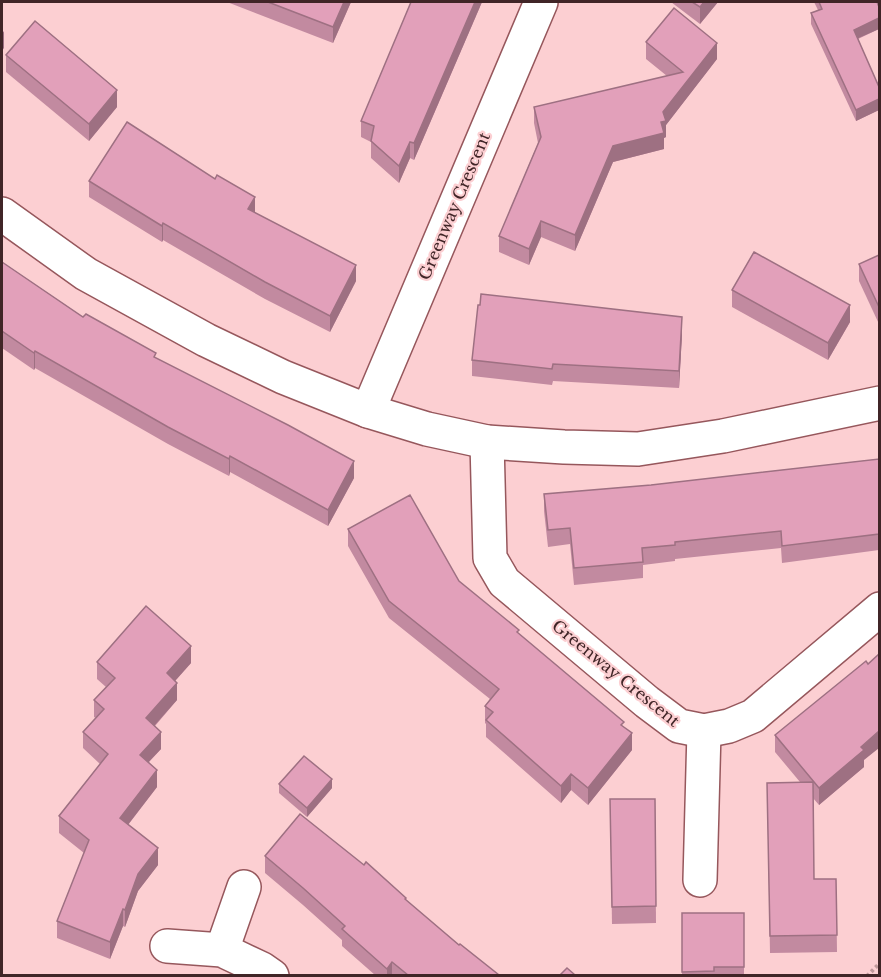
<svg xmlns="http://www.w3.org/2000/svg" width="881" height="977" viewBox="0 0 881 977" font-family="'Libre Baskerville',serif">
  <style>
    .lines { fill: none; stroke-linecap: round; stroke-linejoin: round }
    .minor-casing { stroke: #96575c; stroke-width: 36 }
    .path { stroke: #c0999b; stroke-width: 4; stroke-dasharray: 3 3; stroke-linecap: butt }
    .minor { stroke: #fff; stroke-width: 33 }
    .wall { fill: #c28aa0 }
    .shaded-wall { fill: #9e7082 }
    .building { fill: #e2a0ba; stroke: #9e7082; stroke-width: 1.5 }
    .labels { text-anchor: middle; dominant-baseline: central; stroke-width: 4.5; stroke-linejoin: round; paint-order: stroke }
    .street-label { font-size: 16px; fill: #402527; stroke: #fccfd2 }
  </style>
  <rect width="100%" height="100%" fill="#fccfd2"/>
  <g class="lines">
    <defs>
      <g id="minor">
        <path d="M2,214l84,60 120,66 77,37 85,34 59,18 60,13 77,5 74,2 85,-13 157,-33"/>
        <path d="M368,411l173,-409"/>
        <path d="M487,442l3,116 14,24 143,120 32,24 25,5 25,-5 24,-10 127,-107"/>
        <path d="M700,880l4,-149"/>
        <path d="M167,946l55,4 40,19 10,7"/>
        <path d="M222,950l22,-63"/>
      </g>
    </defs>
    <use href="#minor" class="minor-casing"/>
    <path class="path" d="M867,976l13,-13"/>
    <use href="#minor" class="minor"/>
  </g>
  <g class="wall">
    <path d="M227,2h124l-18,41z"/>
    <path d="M482,2l-68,158 -4,-2 -11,25 -28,-25v-16l-10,-5v-16z"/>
    <path d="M671,2h47l-18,22z"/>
    <path d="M814,2h63l2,27 -21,10 21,48v23l-23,11 -45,-97v-11l7,-3z"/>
    <path d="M646,42l71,17 -51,66v12l-2,1v11l-51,13 -38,89 -34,-14 -12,28 -30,-13v-16l39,-93 -4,-20v-16l133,-31 -21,-17z"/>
    <path d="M6,55l111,52 -28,34 -83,-69z"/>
    <path d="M89,181l166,32 101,68 -26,51 -65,-33 -102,-59 -1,2 -73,-45z"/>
    <path d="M879,255v69l-20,-43v-17z"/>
    <path d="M2,262l81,55 73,41 198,120 -26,48 -98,-54 -1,4 -61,-32 -133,-76 -1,2 -32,-22z"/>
    <path d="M732,290l118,32 -22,38 -96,-53z"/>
    <path d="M682,334l-3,54 -126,-7 -1,4 -80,-9v-16z"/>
    <path d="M879,459v91l-97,13 -1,-15 -106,11v2l-32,4v13l-69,7 -4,-41 -22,3 -4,-36v-17l107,-9z"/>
    <path d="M348,529l111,52 165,146 8,23 -44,55 -17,-15 -10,13 -75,-66v-13l-1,-1v-17l5,-7 -101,-81 -41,-72z"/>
    <path d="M97,662l94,1 -16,18 2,19 -22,26 6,23 -12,13 8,25 -29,38 30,40 -20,26 -13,36 -2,-1 -13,33 -53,-21v-17l27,-68 -25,-20v-17l41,-52 -17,-16v-16l13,-14 -2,-1v-17l12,-13 -9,-8z"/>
    <path d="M775,735l89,25v7l-45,38 -6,-7 1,81h22l1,73 -67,1 -3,-170 33,-1 -25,-30z"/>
    <path d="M279,784l53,4 -25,29 -28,-24z"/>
    <path d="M610,799h45l1,124 -44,1z"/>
    <path d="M265,856l141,44 53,45 40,30h-124l-33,-29v-6l-39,-35 -38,-32z"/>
    <rect x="682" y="913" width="62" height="62"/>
  </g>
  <g class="shaded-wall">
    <path d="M344,2h7l-18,41v-16z"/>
    <path d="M475,2h7l-68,158v-17z"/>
    <path d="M704,2h14l-18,22v-17z"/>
    <path d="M879,18v11l-25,11v-10z"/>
    <path d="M4,31v17l-2,3v-17z"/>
    <path d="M717,43v16l-51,66v12l-2,1v11l-51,13 -38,89v-16l38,-89 48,-24 2,-10z"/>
    <path d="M117,90v17l-28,34v-17z"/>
    <path d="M879,99v11l-23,11v-11z"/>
    <path d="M410,142v16l-11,25v-17z"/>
    <path d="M255,197v16l-7,-4z"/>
    <path d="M541,221v16l-12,28v-16z"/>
    <path d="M163,223v17l-1,2v-16z"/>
    <path d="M356,265v16l-26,51v-16z"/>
    <path d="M850,305v17l-22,38v-17z"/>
    <path d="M682,317v17l-3,54v-17z"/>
    <path d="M35,351v17l-1,2v-17z"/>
    <path d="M230,456v16l-1,4v-17z"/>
    <path d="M354,461v17l-26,48v-16z"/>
    <path d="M191,646v17l-24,27v-17z"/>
    <path d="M177,683v17l-31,35v-17z"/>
    <path d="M879,731v17l-15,12v7l-45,38v-17l42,-41z"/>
    <path d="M161,732v17l-21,22v-16z"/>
    <path d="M632,733v17l-44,55v-17z"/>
    <path d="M157,770v17l-37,48v-17z"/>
    <path d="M571,774v16l-10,13v-17z"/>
    <path d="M332,779v9l-25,29v-9z"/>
    <path d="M158,848v17l-20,26 -13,36v-17l13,-36z"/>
    <path d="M123,909v17l-13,33v-17z"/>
    <path d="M392,962v13h-5v-6z"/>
  </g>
  <g class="building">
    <path d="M268,2h76l-11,25z"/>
    <path d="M411,2h64l-61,141 -4,-1 -11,24 -28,-25 3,-15 -13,-5z"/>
    <path d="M692,2h12l-4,5z"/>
    <path d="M819,2h58l2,5v11l-25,12 25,57v12l-23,11 -45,-97 11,-4z"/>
    <path d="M674,8l43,35 -54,69 3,9 -5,1 3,11 -51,13 -38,89 -34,-14 -12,28 -30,-13 42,-99 -7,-30 149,-35 -37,-30z"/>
    <path d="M35,21l82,69 -28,34 -83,-69z"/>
    <path d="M127,122l88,57 2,-4 38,22 -7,12 108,56 -26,51 -65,-34 -102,-59 -1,3 -73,-45z"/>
    <path d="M754,252l96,53 -22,38 -96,-53z"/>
    <path d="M879,255v52l-20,-43z"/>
    <path d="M2,262l81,55 3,-3 70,39 -2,4 134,68 66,36 -26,49 -98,-54 -1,3 -61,-32 -133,-76 -1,2 -32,-22z"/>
    <path d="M481,294l201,23 -3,54 -126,-7 -1,5 -80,-9 6,-55h2z"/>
    <path d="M879,459v75l-97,12 -1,-15 -106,11v3l-33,3 1,14 -69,6 -4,-40 -22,2 -4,-36 107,-9z"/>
    <path d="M410,495l49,86 60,49 -2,2 107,90 -3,3 11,8 -44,55 -17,-14 -10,12 -75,-66 7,-8 -8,-6 14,-17 -110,-88 -41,-72z"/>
    <path d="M146,606l45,40 -24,27 10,10 -31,35 15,14 -21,23 17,15 -37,48 38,30 -20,26 -13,36 -2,-1 -13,33 -53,-21 32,-81 -30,-24 49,-62 -25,-22 21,-23 -10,-9 21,-22 -18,-16z"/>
    <path d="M879,654v77l-18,16 3,3 -45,38 -44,-53 91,-74 2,3z"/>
    <path d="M304,756l28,23 -25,29 -28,-24z"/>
    <path d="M813,782l1,97h22l1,56 -67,1 -3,-153z"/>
    <path d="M610,799h45l1,107 -44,1z"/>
    <path d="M300,814l64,51 2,-3 40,36 -1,1 54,46 1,-1 39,31h-91l-16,-13 -5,7 -45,-40 3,-3 -42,-38 -38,-32z"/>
    <path d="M682,913h62v54h-30v4l-32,1z"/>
    <path d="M567,968l8,7h-15z"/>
  </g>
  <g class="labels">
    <g class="street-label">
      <text transform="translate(454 206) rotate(-67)">Greenway Crescent</text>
      <text transform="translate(616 673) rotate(39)">Greenway Crescent</text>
    </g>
  </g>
  <rect width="881" height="977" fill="none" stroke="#402527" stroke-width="6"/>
</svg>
